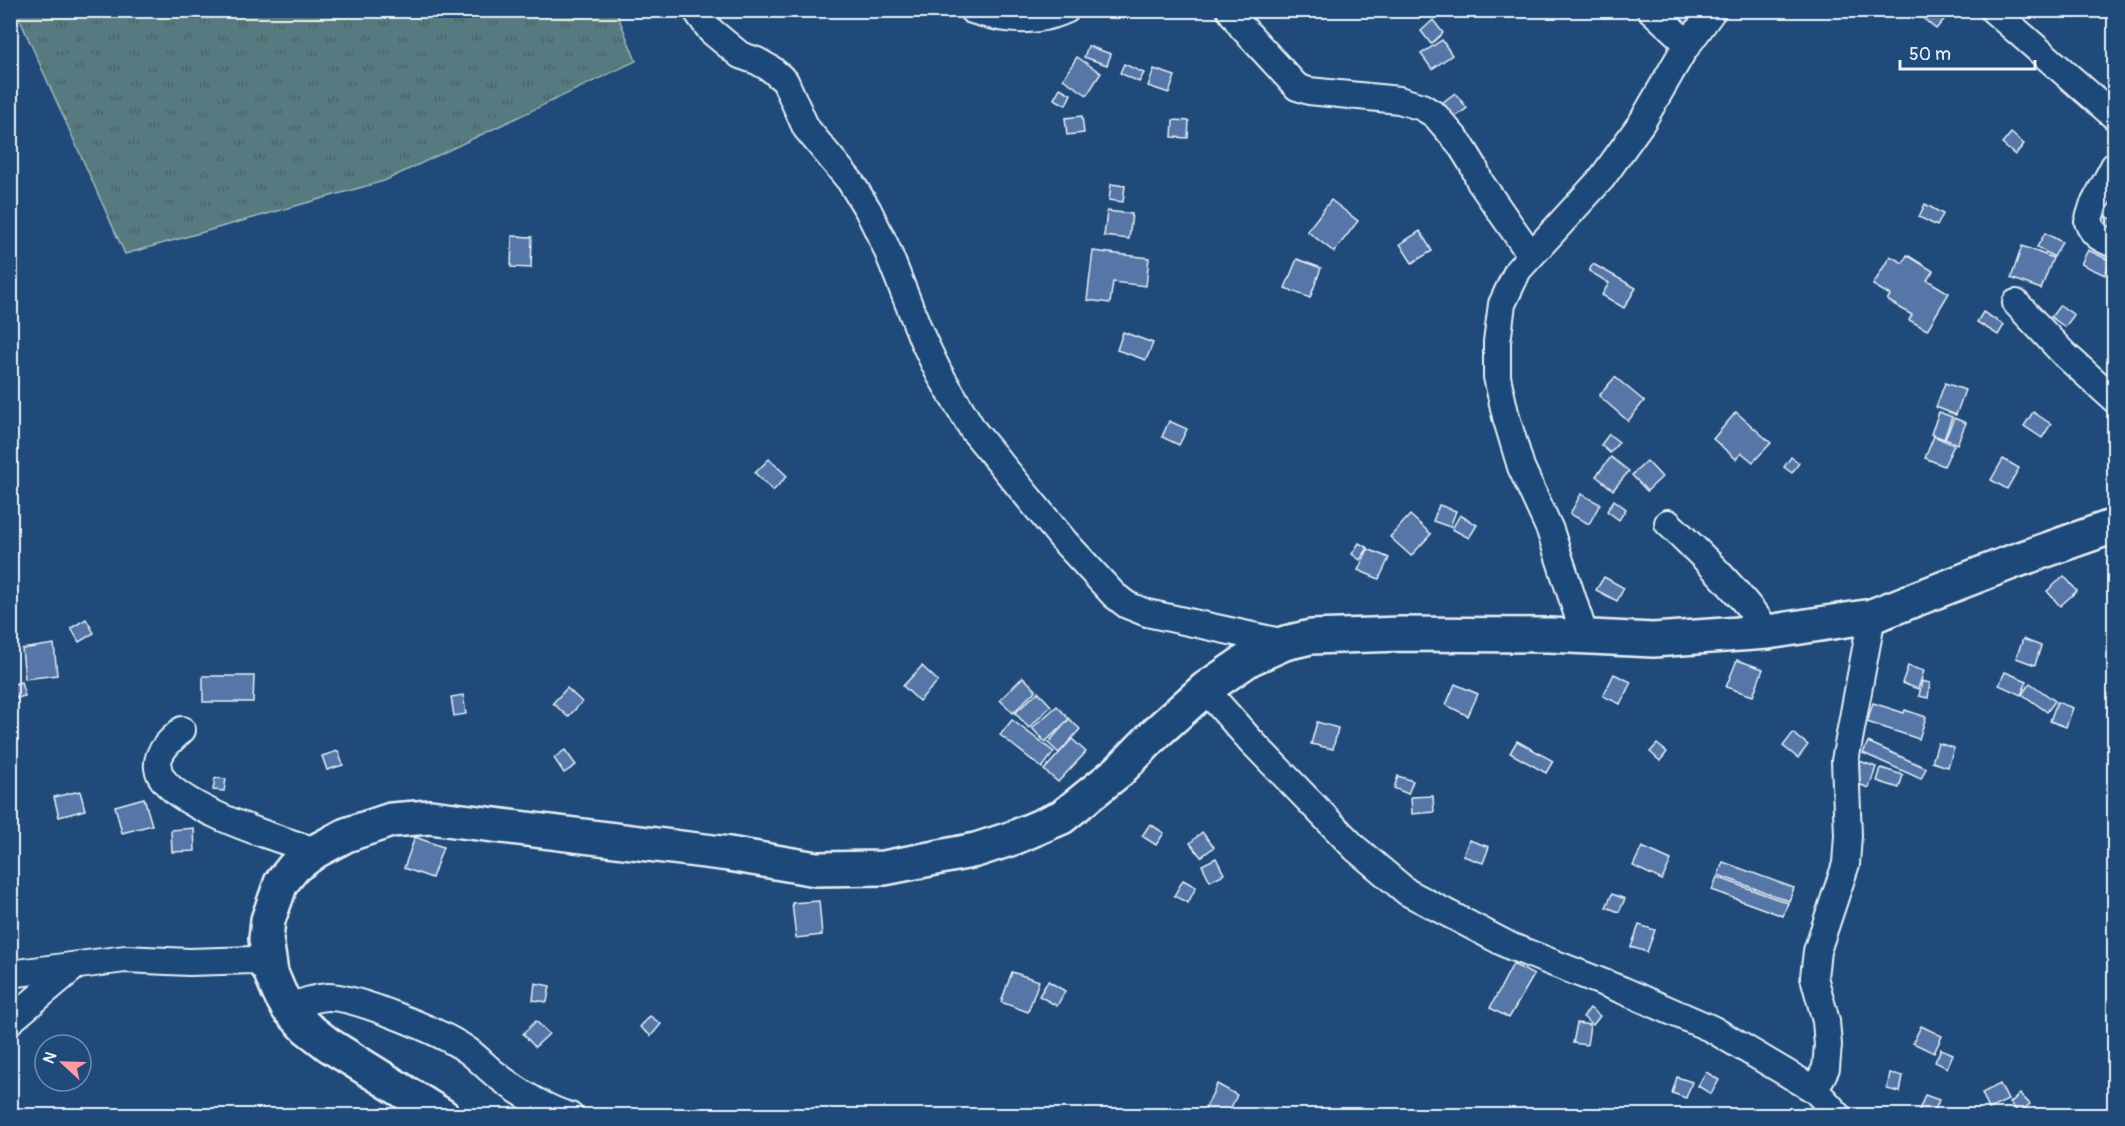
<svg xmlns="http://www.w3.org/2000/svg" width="2125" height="1126" viewBox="0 0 2125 1126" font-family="Pangolin,sans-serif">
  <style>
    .grass { fill: url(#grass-tufts); stroke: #a0b6bc; stroke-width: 1.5 }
    .building { fill: #5676a7; stroke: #e8f1f8; stroke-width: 1.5 }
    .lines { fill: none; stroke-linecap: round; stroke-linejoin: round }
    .minor-casing { stroke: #e8f1f8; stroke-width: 30 }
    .major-casing { stroke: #e8f1f8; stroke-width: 38 }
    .minor { stroke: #1f4a7a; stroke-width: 26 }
    .major { stroke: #1f4a7a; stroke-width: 33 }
  </style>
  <defs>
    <pattern id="grass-tufts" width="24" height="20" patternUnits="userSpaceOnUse" patternTransform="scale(1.5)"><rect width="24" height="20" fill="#577a7f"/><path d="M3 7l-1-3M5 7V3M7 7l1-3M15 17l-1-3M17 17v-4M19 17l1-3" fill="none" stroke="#4e6164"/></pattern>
  </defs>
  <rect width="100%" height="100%" fill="#1f4a7a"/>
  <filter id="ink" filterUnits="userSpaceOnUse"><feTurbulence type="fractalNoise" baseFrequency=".0167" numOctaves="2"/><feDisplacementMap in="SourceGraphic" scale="12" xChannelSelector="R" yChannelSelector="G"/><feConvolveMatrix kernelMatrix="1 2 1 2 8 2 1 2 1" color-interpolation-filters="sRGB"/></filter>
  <g filter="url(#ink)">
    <path class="grass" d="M16,11h600l20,50 -252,120 -259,73z"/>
    <g class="building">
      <path d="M1923,10h18l6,6 -11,13 -17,-14z"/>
      <path d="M1433,20l10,13 -12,11 -10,-13z"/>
      <path d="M1442,40l10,15 -20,14 -11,-15z"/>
      <path d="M1088,46l23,8 -4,11 -23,-8z"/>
      <path d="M1077,57l24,16 -14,22 -24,-16z"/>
      <path d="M1124,64l20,9 -5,9 -19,-9z"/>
      <path d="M1154,69l21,7 -6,17 -21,-7z"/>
      <path d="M1060,88l11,6 -5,11 -12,-6z"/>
      <path d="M1455,93l12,15 -13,10 -12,-15z"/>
      <path d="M1082,116l2,17 -17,2 -2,-17z"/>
      <path d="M1173,120l16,1 -1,17 -16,-1z"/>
      <path d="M2011,133l13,11 -9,11 -13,-11z"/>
      <path d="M1111,184l14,2 -2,16 -14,-2z"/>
      <path d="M1331,200l27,21 -24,31 -27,-21z"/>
      <path d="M1925,204l18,10 -6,12 -18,-9z"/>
      <path d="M1107,211l25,3 -3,25 -25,-3z"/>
      <path d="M2105,216l9,4v16l-15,-5z"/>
      <path d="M1420,231l12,20 -20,12 -12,-19z"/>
      <path d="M2045,233l17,9 -8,15 -17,-10z"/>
      <path d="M512,236l20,1 -1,31 -20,-1z"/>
      <path d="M2022,246l31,12 -12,31 -30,-11z"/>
      <path d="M2088,250l23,11 -6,14 -24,-11z"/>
      <path d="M1093,251l56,7 -3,28 -33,-4 -3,21 -23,-3z"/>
      <path d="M1907,255l26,16 -6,9 22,13 -22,37 -18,-10 3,-5 -25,-15 3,-5 -17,-10 17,-29 13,7z"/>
      <path d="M1297,259l24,9 -11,30 -25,-10z"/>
      <path d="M1593,264l43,24 -12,20 -22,-13 7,-12 -20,-12z"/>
      <path d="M2060,305l14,10 -9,12 -14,-10z"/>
      <path d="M1983,312l21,13 -6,10 -21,-13z"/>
      <path d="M1123,332l30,11 -7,17 -29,-10z"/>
      <path d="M1615,377l29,24 -16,20 -29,-25z"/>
      <path d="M1945,383l20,7 -9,25 -20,-8z"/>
      <path d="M1736,412l35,31 -18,19 -11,-9 -6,6 -23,-20z"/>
      <path d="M1939,412l13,5 -8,22 -13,-5z"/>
      <path d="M2033,412l18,12 -9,14 -18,-12z"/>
      <path d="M1954,418l12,5 -9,21 -12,-5z"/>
      <path d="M1169,421l18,8 -8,16 -17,-8z"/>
      <path d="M1609,434l10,8 -9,11 -9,-8z"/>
      <path d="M1934,436l20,9 -10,21 -19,-8z"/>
      <path d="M1611,457l18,14 -16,19 -17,-14z"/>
      <path d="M1791,457l8,6 -7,10 -8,-6z"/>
      <path d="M769,459l18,17 -14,15 -18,-18z"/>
      <path d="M2003,459l16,9 -12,21 -16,-9z"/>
      <path d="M1647,461l15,16 -15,14 -15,-16z"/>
      <path d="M1581,494l19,10 -11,20 -19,-10z"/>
      <path d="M1614,500l12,9 -7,11 -12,-9z"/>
      <path d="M1439,505l17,6 -6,16 -17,-6z"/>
      <path d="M1410,515l21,19 -20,22 -21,-19z"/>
      <path d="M1460,515l17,10 -8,13 -17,-9z"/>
      <path d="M1359,543l9,5 -8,12 -8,-6z"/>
      <path d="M1368,549l21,9 -10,21 -21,-9z"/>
      <path d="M2064,576l13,15 -17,15 -13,-15z"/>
      <path d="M1604,577l20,11 -7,13 -21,-11z"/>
      <path d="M86,619l8,14 -15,9 -8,-14z"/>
      <path d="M2023,639l18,7 -6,19 -19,-7z"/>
      <path d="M54,644l3,31 -32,4 -3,-30z"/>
      <path d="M1737,660l26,9 -10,27 -27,-9z"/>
      <path d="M922,666l16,15 -19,20 -16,-15z"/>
      <path d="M1908,666l16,5 -6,18 -16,-6z"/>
      <path d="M2005,672l22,9 -6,14 -22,-10z"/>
      <path d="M1614,674l17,8 -11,22 -17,-8z"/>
      <path d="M203,676h51l-1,26h-50z"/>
      <path d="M1023,677l13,13 -23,23 -13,-13z"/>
      <path d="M1922,681l8,2 -2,15 -9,-2z"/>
      <path d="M21,682l4,14 -15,4v-15z"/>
      <path d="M2030,683l25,18 -8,11 -25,-18z"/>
      <path d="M1455,684l23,10 -10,22 -22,-11z"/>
      <path d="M567,688l15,14 -14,15 -15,-14z"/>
      <path d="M1038,692l13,14 -22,22 -14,-15z"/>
      <path d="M463,695l3,19 -12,2 -3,-19z"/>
      <path d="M2057,702l16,6 -7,19 -16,-6z"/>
      <path d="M1873,703l31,10 1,-3 21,7 -7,22 -52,-17z"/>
      <path d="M1057,706l12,13 -24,23 -13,-14z"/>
      <path d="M1069,719l11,10 -21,24 -11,-10z"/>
      <path d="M1012,720l42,32 -12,16 -42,-33z"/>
      <path d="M1317,722l21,6 -5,21 -22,-5z"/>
      <path d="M1793,733l15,12 -10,13 -15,-12z"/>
      <path d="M1072,739l14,13 -28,30 -14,-12z"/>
      <path d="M1517,741l36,20 -7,12 -36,-20z"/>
      <path d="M1868,742l58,26 -5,11 -58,-26z"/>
      <path d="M1938,743l16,5 -6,19 -16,-5z"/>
      <path d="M1657,744l10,8 -7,9 -10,-9z"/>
      <path d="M565,750l11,15 -12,8 -10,-15z"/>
      <path d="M338,751l5,14 -16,5 -5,-14z"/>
      <path d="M1857,760l19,7 -7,21 -19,-7z"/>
      <path d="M1881,768l22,7 -4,13 -22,-7z"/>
      <path d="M1398,776l15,5 -5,13 -14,-6z"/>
      <path d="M215,778l11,1 -2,12 -11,-1z"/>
      <path d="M80,791l5,19 -26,7 -5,-20z"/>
      <path d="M1433,796l1,16 -22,2 -1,-17z"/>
      <path d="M144,798l8,27 -30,8 -7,-27z"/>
      <path d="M1150,824l14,9 -8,12 -14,-9z"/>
      <path d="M194,828l1,23 -23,1 -1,-22z"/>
      <path d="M1202,832l12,15 -13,10 -11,-14z"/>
      <path d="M415,837l28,10 -11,31 -28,-10z"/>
      <path d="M1469,840l20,7 -6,16 -20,-7z"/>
      <path d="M1642,847l29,13 -9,20 -29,-14z"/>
      <path d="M1216,858l8,16 -14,7 -8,-16z"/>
      <path d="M1723,862l71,26 -5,13 -71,-26z"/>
      <path d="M1717,877l71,26 -5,13 -71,-26z"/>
      <path d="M1183,880l13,7 -8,16 -14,-7z"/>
      <path d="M1612,894l13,5 -6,13 -13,-5z"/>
      <path d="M819,901l3,34 -26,3 -4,-35z"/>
      <path d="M1639,925l16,5 -8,22 -16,-5z"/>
      <path d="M1513,964l21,11 -25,43 -19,-10z"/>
      <path d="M1012,972l27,9 -11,31 -27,-10z"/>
      <path d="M1048,981l17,10 -8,15 -18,-10z"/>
      <path d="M535,983l15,3 -3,16 -14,-2z"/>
      <path d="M1590,1008l10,8 -7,9 -10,-8z"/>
      <path d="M650,1016l11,8 -10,12 -11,-9z"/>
      <path d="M536,1021l13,13 -14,13 -12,-13z"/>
      <path d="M1577,1023l13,2 -3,20 -14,-2z"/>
      <path d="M1921,1026l21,10 -8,17 -21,-10z"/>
      <path d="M1941,1049l12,5 -6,14 -12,-6z"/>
      <path d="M1706,1072l13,8 -8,14 -13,-8z"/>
      <path d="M1890,1073l13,3 -3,16 -13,-3z"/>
      <path d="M1677,1077l15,5 -6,16 -14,-5z"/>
      <path d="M1217,1084l20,11 -10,21h-25z"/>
      <path d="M2000,1084l8,16 -19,9 -7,-16z"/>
      <path d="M2020,1094l10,10 -11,9 -9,-10z"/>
      <path d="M1925,1095l14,5 -6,16 -15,-3z"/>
    </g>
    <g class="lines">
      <defs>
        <g id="minor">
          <path d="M696,10l15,21 29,24 17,6 14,8 14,12 21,47 44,53 18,29 18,37 37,93 16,33 34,57 92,112 49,53 13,10 20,8 138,30"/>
          <path d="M972,10c30,10 64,14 94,0"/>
          <path d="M1230,10l12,17 55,60 12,4 90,9 23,7 13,8 25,29 13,21 7,17 51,73"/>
          <path d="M1651,10l37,34"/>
          <path d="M1993,10l121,106"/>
          <path d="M2114,166l-21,40 -5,16c5,13 13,17 26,22"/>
          <path d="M2016,303l48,51 50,45"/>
          <path d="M1668,523c36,34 71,68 100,109"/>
          <path d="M1585,637l-35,-107 -29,-63 -15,-50 -9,-40v-35l5,-38 16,-34 84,-92 40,-56 41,-71 30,-41"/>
          <path d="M1205,689l46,52 104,107 52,44 103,54 112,44 90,39 103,61"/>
          <path d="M182,730c-11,10 -26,22 -24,38 5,37 126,73 158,83"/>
          <path d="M10,974l115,-15 64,3 65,-2 17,13"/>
          <path d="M288,1008c13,-5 25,-10 39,-11 28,-1 116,36 140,53 10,7 18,16 28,24 22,17 47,34 75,42"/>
          <path d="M10,1021l65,-55"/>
          <path d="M1839,1116l-24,-26 11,-22 2,-23 -2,-24 -12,-44 3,-26 29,-87 2,-29 -3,-74 27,-145"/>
        </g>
        <path id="major" d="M443,1116l-114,-71 -22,-17 -19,-20 -9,-16 -8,-19 -5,-34 2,-19 13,-37 13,-16 22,-16 30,-16 45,-15 39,-3 299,37 87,15 68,-1 92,-18 37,-12 49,-21 57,-46 38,-39 48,-43 44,-30 36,-16 26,-6 90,-3 148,1 104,5 115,-8 104,-16 140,-54 102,-36"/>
      </defs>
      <use href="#minor" class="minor-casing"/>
      <use href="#major" class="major-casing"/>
      <use href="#minor" class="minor"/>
      <use href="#major" class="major"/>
    </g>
  </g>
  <rect width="2125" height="1126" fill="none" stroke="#1f4a7a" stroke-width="36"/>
  <rect x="18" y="18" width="2089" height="1090" fill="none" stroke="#e8f1f8" stroke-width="2" filter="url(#ink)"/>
  <g transform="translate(63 1063) rotate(292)"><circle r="28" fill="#1f4a7a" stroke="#6f8dac" stroke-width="1.5"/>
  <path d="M0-4.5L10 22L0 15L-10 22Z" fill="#ff9aa2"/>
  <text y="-9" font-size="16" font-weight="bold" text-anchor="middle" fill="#e8f1f8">N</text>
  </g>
  <path d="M1900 60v9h135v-9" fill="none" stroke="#e8f1f8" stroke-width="3"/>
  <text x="1909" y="60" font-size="18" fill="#e8f1f8" stroke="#1f4a7a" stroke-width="4.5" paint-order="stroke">50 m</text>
</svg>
